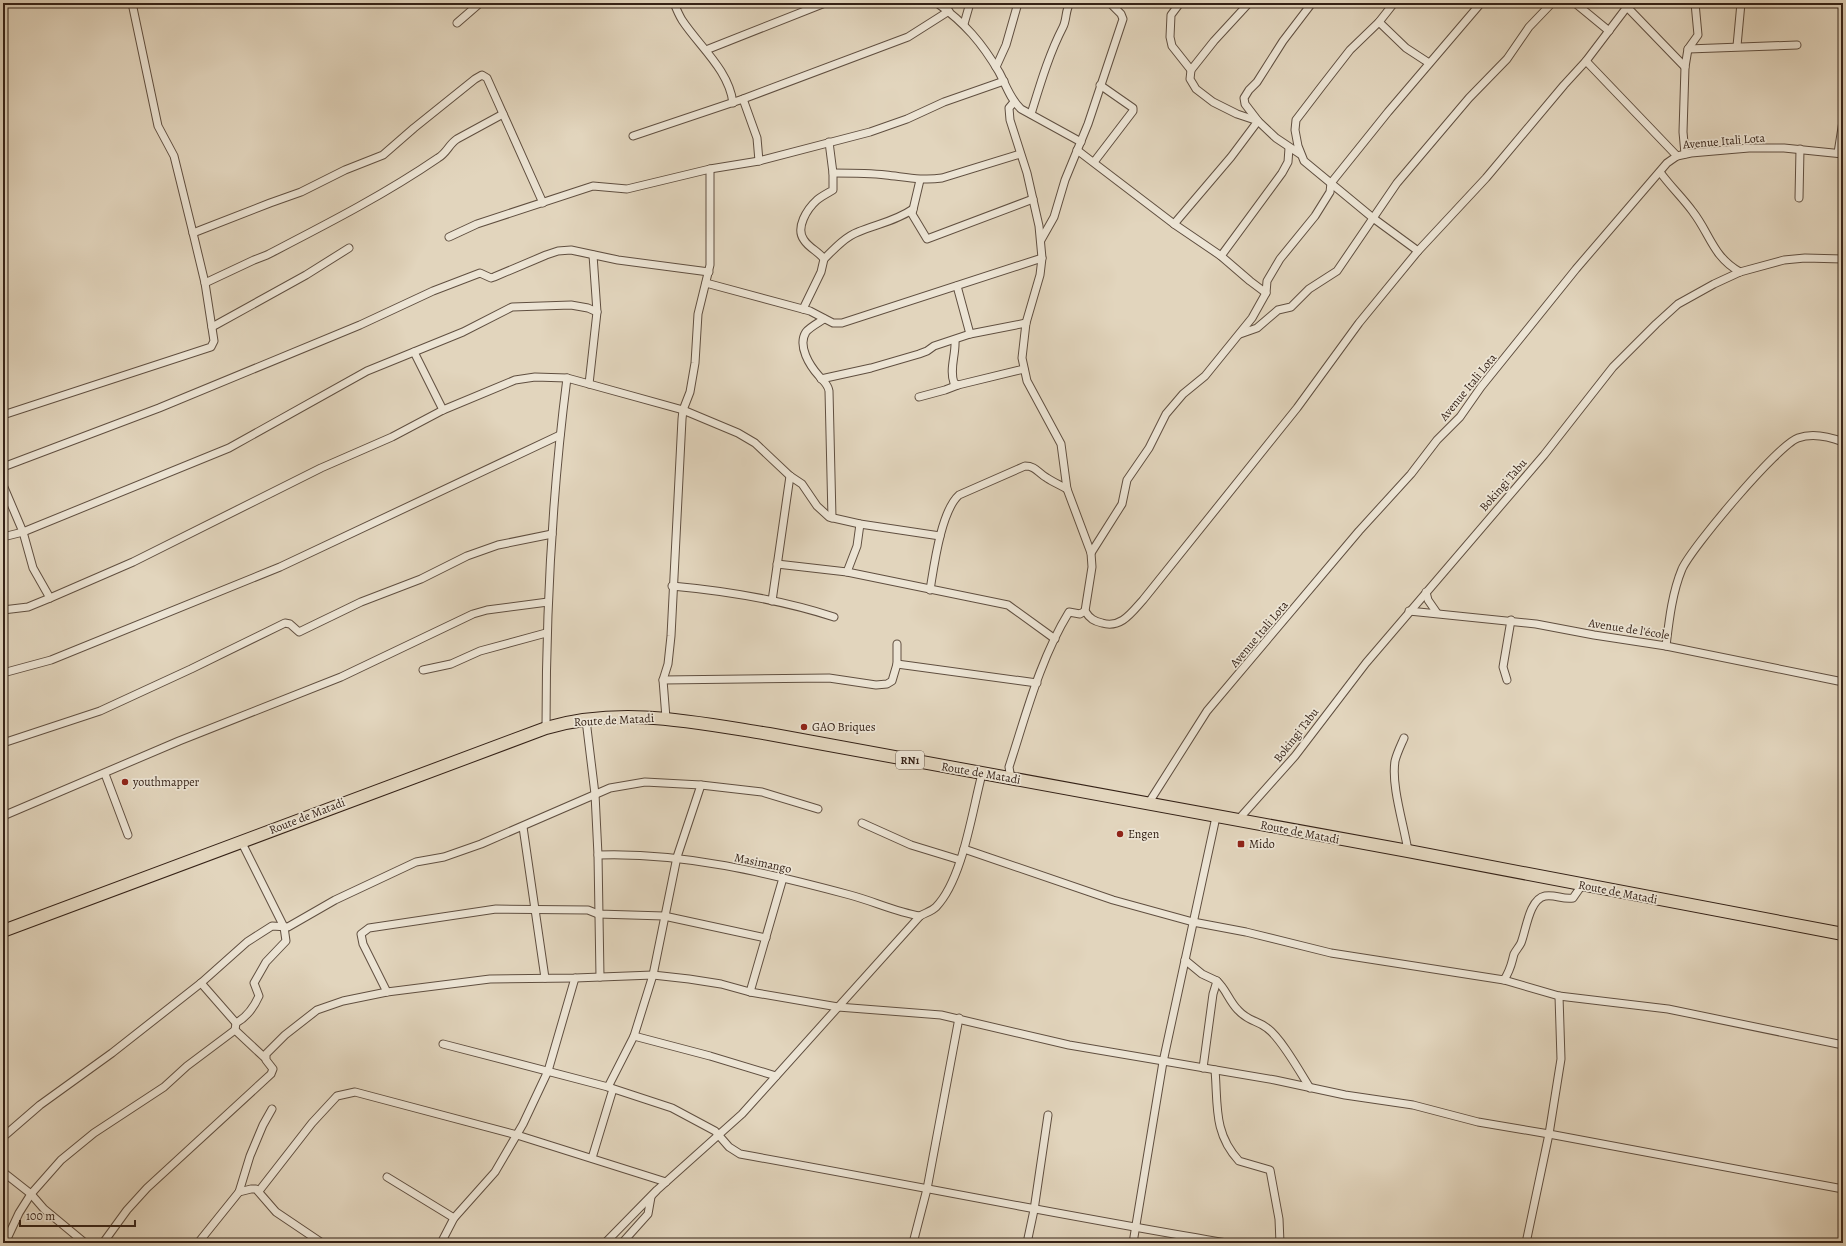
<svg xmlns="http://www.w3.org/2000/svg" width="1846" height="1246" viewBox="0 0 1846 1246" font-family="Alegreya,serif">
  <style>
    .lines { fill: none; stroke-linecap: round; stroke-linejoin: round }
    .minor-casing { stroke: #604f40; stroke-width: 9 }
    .trunk-casing { stroke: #352217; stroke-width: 14 }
    .minor { stroke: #ece4d4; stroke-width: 7 }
    .trunk { stroke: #e2d5bd; stroke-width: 12 }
    .poi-dot { fill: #8f2418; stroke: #ece4d4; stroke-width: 1.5 }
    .labels { text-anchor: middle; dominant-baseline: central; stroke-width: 3.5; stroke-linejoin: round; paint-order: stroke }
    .shield { fill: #ece4d4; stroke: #6c5c50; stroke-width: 1 }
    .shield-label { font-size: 11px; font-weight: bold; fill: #352217 }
    .street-label { font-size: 12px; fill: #352217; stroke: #ece4d4 }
    .poi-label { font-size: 12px; fill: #352217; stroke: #ece4d4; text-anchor: start }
  </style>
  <rect width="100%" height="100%" fill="#e2d5bd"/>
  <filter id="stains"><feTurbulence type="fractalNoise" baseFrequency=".005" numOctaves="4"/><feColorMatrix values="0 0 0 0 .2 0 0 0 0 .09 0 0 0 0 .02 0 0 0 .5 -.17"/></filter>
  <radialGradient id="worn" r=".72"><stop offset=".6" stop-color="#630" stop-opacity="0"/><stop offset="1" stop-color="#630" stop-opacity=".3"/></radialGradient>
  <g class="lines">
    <defs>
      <g id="minor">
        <path d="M674,3c2,5 5,12 8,17 17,26 47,50 51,83"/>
        <path d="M937,3c28,20 45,40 62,69 7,13 11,27 22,37l60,33"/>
        <path d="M1180,3l-9,12 -1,22 2,9 19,24"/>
        <path d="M1249,3l-35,38 -23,29 -1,9 6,10 17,13 24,12 21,7 18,17 24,16"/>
        <path d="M1394,3l-15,19 -29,28 -28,36 -26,34 -1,10 3,16 6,15 69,57 45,33"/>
        <path d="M1575,3l34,28"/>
        <path d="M1627,7l58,60"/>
        <path d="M1379,22l27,26 23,15"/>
        <path d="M457,23l23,-20"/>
        <path d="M964,24l6,-21"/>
        <path d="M1737,46l4,-43"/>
        <path d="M1688,49l109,-4"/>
        <path d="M706,50l119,-47"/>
        <path d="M1586,61l91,95"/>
        <path d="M996,67l10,-22 12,-42"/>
        <path d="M743,99l14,39 2,23"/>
        <path d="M1014,102l-5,6 1,12 17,53 12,53 3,32 -2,17 -14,48 -4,35 5,23 34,63 6,45 24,64 1,14 -7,44"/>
        <path d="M1031,114c9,-29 18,-60 32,-87 4,-8 2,-16 7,-24"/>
        <path d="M633,136l110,-37 165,-62 41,-26"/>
        <path d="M1077,150l97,74 47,32 29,25 16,12"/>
        <path d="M1838,153l5,-32"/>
        <path d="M1685,154l-2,-22 2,-65 3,-18 10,-14 -3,-32"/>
        <path d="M1094,162l39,-51v-3l-33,-23"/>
        <path d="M1660,172c10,14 23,26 33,40 17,22 20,45 47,60"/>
        <path d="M833,173c17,0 36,0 53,2 19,2 36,6 56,3l78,-24"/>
        <path d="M920,180l-8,34 15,25 106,-40"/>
        <path d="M1799,198l1,-49"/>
        <path d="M1174,224l57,-67 27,-36 -13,-17 -1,-6 5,-8 8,-8 26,-41 29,-38"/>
        <path d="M193,233l77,-30 31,-11 44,-22 38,-15 31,-27 61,-49 7,-4 5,3 56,125"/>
        <path d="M449,237l28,-13 116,-38 34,3 83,-20 49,-8 111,-29 37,-13 37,-17 60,-21"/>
        <path d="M1041,240l13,-23 11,-37 23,-56 35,-105 -2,-5 -11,-11"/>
        <path d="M1221,256l61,-83 6,-11 1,-14"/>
        <path d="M824,259c10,-10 21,-22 34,-27 19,-8 38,-11 55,-23"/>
        <path d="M205,283l49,-23 13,-5c58,-30 117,-60 171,-97 9,-5 11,-14 19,-19l46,-25"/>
        <path d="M706,283l104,28 23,12h9l200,-65"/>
        <path d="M957,286l13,48"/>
        <path d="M803,309l18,-37 3,-13c-6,-8 -15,-11 -20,-19 -9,-12 3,-31 13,-40 5,-4 11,-7 16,-10v-17l-4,-31"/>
        <path d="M824,319c-6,4 -14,8 -18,13 -9,14 4,34 13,44 4,5 9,8 10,15l3,127"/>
        <path d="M212,327l94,-52 43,-27"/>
        <path d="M1240,334l17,-6 21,-18 13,-3 18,-18 28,-18 60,-88 72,-85 38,-39 22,-32 23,-24"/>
        <path d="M955,340c1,15 -6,29 -1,43l4,2 66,-16"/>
        <path d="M414,352l29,58"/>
        <path d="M821,379l50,-11 48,-14 8,-3 7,-5 36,-12 56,-11"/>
        <path d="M589,384l8,-72 -4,-57"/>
        <path d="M919,397l26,-7 13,-5"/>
        <path d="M3,415l208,-68 3,-6 -9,-58 -12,-50 -19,-77 -16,-30 -26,-123"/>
        <path d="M3,467l156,-59 201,-83 73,-34 47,-18 11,5 3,-1 52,-22 12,-4 13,-1 47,10 91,12"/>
        <path d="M3,485l20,47 10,36 17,30"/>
        <path d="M3,537l20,-5 206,-84 138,-77 96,-39 49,-25 59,-2 17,3 9,4"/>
        <path d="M1091,553l31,-49 5,-24 22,-32 17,-34 17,-20 22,-18 47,-58 14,-25 1,-12 13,-22 35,-43 15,-24 1,-9 57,-71 93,-109"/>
        <path d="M777,564l70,8 10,-26 3,-22"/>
        <path d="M847,572l161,33 47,34"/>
        <path d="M672,586c55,5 110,14 162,31"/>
        <path d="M930,590c4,-24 11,-79 29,-95l66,-29c11,0 13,7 22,12 6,4 13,7 20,11"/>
        <path d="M1426,592l2,8 9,13"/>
        <path d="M772,601l18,-125"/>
        <path d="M3,610l25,-3 22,-9 83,-36 188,-94 71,-31 51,-27 72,-30 20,-3 32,1 22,6 94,26 55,23 17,10 35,33 12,8 15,22 12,11 31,7 80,12"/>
        <path d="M1409,611l127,13 58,11 72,11 177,36"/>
        <path d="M1666,646c3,-25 6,-53 16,-77 10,-22 96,-124 116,-131 14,-5 32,-1 45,4"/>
        <path d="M897,664l140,19"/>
        <path d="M423,670l28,-6 29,-13 66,-18"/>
        <path d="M3,673l48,-13 229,-93 280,-132"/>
        <path d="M663,680l166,-2 47,7 11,-1 5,-3 5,-17v-20"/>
        <path d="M1507,680l-4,-13 8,-47"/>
        <path d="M666,718l-3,-38 5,-16 3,-28 11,-217 1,-9 7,-18 5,-29 3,-49 12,-49v-96"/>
        <path d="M586,720l9,74 3,61 2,122"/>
        <path d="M546,728c0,-117 6,-234 21,-350"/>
        <path d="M1404,738c-3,7 -7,15 -9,23 -4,25 9,64 13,90"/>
        <path d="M3,743l97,-32 91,-42 94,-46 5,1 9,8 62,-30 60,-23 46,-23 31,-11 54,-11"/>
        <path d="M105,774l23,61"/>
        <path d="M1011,779l-2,-12c17,-52 31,-108 60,-155l11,2 5,-3c5,8 9,10 17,12 19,6 30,-11 41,-23l154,-192 62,-85 59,-72 68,-73 78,-93 22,-24 44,-58"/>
        <path d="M1148,804l59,-93 152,-180 52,-57 26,-34 23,-23 21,-30 95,-118 91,-106 10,-7 14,-3 58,-5h35l59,6"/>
        <path d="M3,816l176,-75 162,-64 132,-63 14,-4 61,-8"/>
        <path d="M1238,820l57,-64 71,-93 178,-208 69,-88 43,-43 22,-20 36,-20 26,-12 44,-12 21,-2 38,1"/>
        <path d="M862,823l49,22 49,15"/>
        <path d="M523,827l22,151"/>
        <path d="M964,849l149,51 80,22 53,10 85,21 173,27 55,16 109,13 175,36"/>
        <path d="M598,855c85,-3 170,18 252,40 23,6 46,17 70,21"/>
        <path d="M1185,960l17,14 15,7 -4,13 -10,74"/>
        <path d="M1504,980c7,-11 7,-15 10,-26 2,-4 5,-7 7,-11 5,-12 8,-44 24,-47 10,-2 18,4 28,2l9,-13"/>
        <path d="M1217,981c9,8 12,20 21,29 11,12 19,10 29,18 14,10 33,44 43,60"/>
        <path d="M201,983l35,40"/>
        <path d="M387,992l-24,-48 -2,-10 8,-6 127,-19 92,1 10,4 66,2 102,22"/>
        <path d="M750,992l33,-114"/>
        <path d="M235,1030l30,28"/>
        <path d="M634,1036l76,20 66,20"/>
        <path d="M443,1044l165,43 64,21 43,23 14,16 11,7c162,29 324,62 487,89"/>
        <path d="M1215,1070c3,34 -2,63 24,91l31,9 9,49 1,24"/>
        <path d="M608,1087l26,-51 19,-61 24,-118 24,-72"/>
        <path d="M3,1137l37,-32 72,-52 89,-70 46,-41 14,-9 11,-7 16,1 47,-27 81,-38 28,-5 37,-13 129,-56 35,-6 56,3 61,7 56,17"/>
        <path d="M592,1158l21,-69"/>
        <path d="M3,1172l28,22 13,15 41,34"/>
        <path d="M387,1177l67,41"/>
        <path d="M259,1191l53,-68 25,-27 18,-4 162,43 149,47"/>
        <path d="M239,1192l12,-3h5l20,23 46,31"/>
        <path d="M5,1243l14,-30 12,-19 30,-34 33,-27 70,-46 23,-21 48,-36 1,-7c11,-6 18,-16 23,-27l-5,-13 12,-21 20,-21 -2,-14 -43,-86"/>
        <path d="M103,1243l24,-33 20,-22 124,-114 2,-5 -7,-9v-6l19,-19 32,-25 26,-9 44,-9 103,-13 85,-1 78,-3 36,4 32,5 29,8 88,15 103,8 128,30 206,35 70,15 68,10 65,17 71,12 294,55"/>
        <path d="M198,1243l41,-51 11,-36 13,-31 9,-16"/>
        <path d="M441,1243l13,-25 41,-46 28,-48 25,-53 27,-93"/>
        <path d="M605,1243l52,-53 85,-76 178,-198c5,-3 12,-5 16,-9 27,-28 36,-96 46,-133"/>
        <path d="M622,1243l26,-29 3,-17"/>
        <path d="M913,1243l14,-54 32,-171"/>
        <path d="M1027,1243l7,-33 14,-95"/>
        <path d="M1133,1243l30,-181 53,-245"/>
        <path d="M1526,1243l23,-109 12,-75 -2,-63"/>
      </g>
      <path id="trunk" d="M3,931l543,-203c76,-22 147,-6 223,6l639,117 435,83"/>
    </defs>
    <use href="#minor" class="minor-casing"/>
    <use href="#trunk" class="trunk-casing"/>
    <use href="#minor" class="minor"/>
    <use href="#trunk" class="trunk"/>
  </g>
  <g class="poi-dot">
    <circle cx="804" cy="727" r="4"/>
    <circle cx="125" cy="782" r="4"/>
    <circle cx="1120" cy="834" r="4"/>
    <rect x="1237" y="840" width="8" height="8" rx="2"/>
  </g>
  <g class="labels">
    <rect class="shield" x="896" y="751" width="28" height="18" rx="3"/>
    <g class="shield-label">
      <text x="910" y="760">RN1</text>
    </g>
    <g class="street-label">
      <text transform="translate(1724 141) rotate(-5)">Avenue Itali Lota</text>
      <text transform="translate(1468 387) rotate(-51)">Avenue Itali Lota</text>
      <text transform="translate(1503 485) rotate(-49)">Bokingi Tabu</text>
      <text transform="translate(1629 629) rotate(9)">Avenue de l'école</text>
      <text transform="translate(1259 634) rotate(-50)">Avenue Itali Lota</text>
      <text transform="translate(614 720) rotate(-3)">Route de Matadi</text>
      <text transform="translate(1296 735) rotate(-52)">Bokingi Tabu</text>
      <text transform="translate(981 773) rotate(10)">Route de Matadi</text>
      <text transform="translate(307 816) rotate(-21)">Route de Matadi</text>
      <text transform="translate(1300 832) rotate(11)">Route de Matadi</text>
      <text transform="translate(763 863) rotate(12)">Masimango</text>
      <text transform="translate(1618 892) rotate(11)">Route de Matadi</text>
    </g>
    <g class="poi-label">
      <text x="812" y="727">GAO Briques</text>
      <text x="133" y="782">youthmapper</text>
      <text x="1128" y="834">Engen</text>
      <text x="1249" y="844">Mido</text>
    </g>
  </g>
  <rect width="1846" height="1246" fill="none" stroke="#e2d5bd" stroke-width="16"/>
  <rect x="4" y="4" width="1838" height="1238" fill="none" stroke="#352217" stroke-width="2"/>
  <rect x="8" y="8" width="1830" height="1230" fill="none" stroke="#352217"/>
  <path d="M20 1220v6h115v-6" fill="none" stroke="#352217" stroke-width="2"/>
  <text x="26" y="1220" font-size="12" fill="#352217" stroke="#ece4d4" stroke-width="3" paint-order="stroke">100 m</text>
  <rect width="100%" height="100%" filter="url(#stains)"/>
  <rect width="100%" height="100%" fill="url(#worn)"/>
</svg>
